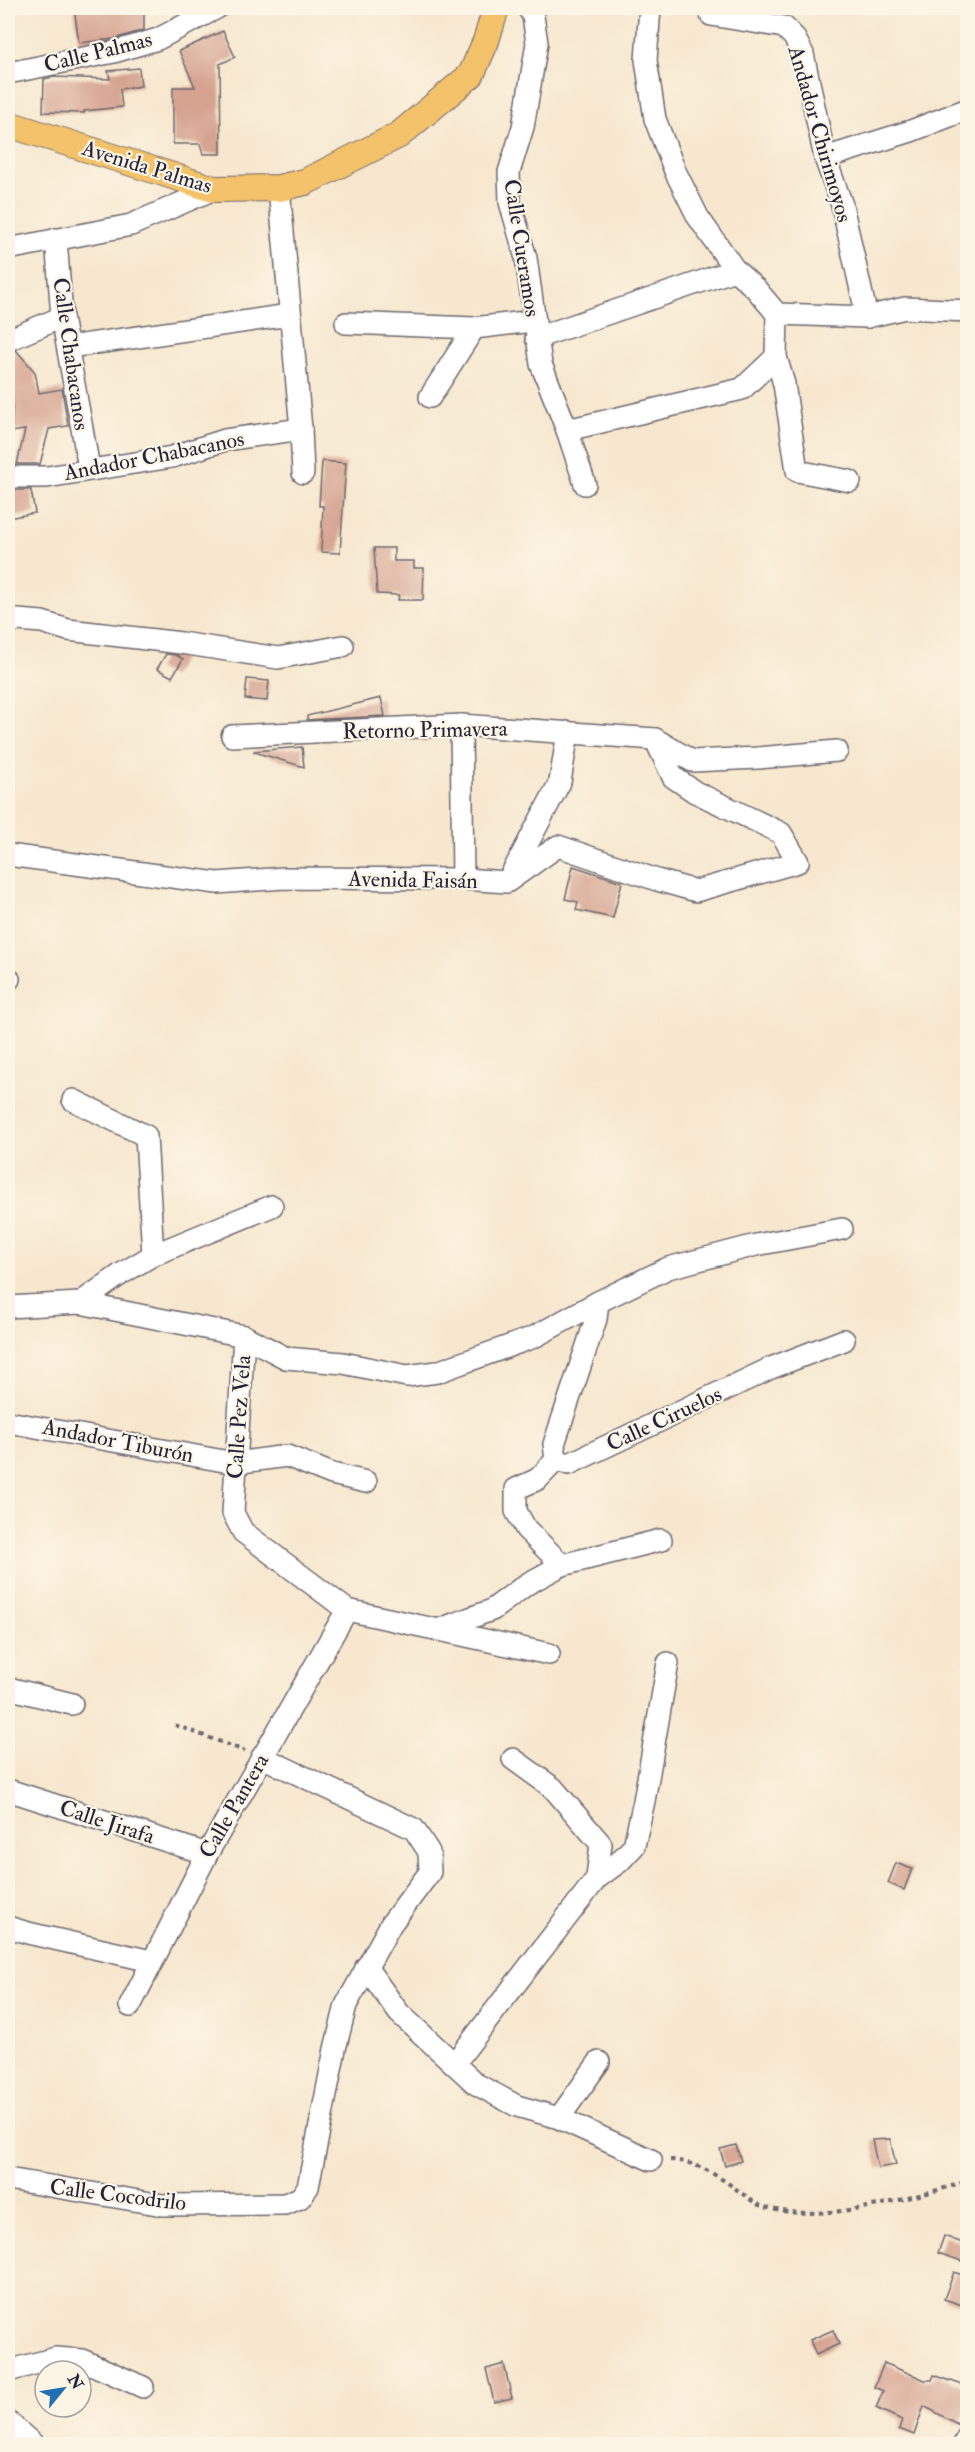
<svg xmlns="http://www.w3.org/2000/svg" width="975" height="2452" viewBox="0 0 975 2452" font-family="'IM FELL Double Pica',serif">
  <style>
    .building { fill: #d5a38f }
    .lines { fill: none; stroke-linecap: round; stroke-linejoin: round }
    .minor-casing { stroke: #6d676e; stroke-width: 24 }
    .major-casing { stroke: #6d676e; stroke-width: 28 }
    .path { stroke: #6d676e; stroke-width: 4; stroke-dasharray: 4.5 4.5; stroke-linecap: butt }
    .minor { stroke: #fff; stroke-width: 21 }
    .major { stroke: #f3c26a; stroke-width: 26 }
    .labels { text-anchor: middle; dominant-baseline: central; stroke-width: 4.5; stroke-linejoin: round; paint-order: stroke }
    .street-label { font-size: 22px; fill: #22223b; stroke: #fcf5e5 }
  </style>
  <rect width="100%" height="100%" fill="#fcf5e5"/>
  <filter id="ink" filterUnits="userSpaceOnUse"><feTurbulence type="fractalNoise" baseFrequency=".0167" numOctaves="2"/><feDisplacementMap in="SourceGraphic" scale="12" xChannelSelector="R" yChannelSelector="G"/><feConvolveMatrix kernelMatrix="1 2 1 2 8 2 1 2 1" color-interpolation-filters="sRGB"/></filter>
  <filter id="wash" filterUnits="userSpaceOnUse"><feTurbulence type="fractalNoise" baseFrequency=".008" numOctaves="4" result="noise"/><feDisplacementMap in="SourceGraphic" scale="24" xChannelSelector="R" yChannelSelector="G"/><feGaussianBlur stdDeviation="1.35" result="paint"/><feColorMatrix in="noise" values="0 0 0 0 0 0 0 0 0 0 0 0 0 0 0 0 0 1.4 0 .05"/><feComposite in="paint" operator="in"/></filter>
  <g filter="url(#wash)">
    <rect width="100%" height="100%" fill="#f7e7ce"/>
    <g id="blocks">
      <g class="building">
        <path d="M74,8h70v22l-30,9 -35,4z"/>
        <path d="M223,31l12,26 -15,7 1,90h-18l-3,-10h-27v-57h22l-16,-36z"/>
        <path d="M139,68l2,18 -21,3 2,18 -38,4v2l-41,-1 1,-33 9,-2 57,2 -2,-8z"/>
        <path d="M16,350l19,22 4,21 23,-4 6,37 -19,3 -9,35h-23l8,-34 -14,2 2,-33 -5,-7v-39z"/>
        <path d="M322,461l24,2 -6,90 -19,-1 2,-46h-4z"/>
        <path d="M8,490h23l4,23 -27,5z"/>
        <path d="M374,548h20v13h20v7h10l-1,32h-25l1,-5 -22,-1z"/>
        <path d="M166,654l10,1 7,4 -11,18 -15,-8z"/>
        <path d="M247,679l22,2 -2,20 -22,-2z"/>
        <path d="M381,698l4,18 -78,4v-4z"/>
        <path d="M302,747l2,20 -50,-15v-1z"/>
        <path d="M573,866l49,16 -9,36 -37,-8 2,-8 -13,-3z"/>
        <path d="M896,1863l16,6 -8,21 -16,-7z"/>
        <path d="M890,2139l6,26 -18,3 -6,-28z"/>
        <path d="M736,2145l5,16 -16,5 -5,-17z"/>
        <path d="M944,2236l24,9v18l-30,-10z"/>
        <path d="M954,2272l14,5v13l-6,15 -18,-6z"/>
        <path d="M833,2330l6,14 -23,11 -6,-15z"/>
        <path d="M884,2363l41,17h7l2,-5 34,12v21l-9,17 -35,-19 -10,29 -15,-6 3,-9 -26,-12 7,-17 -9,-4z"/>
        <path d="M504,2364l8,34 -18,4 -8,-33z"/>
      </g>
    </g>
  </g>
  <g filter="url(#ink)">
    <use href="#blocks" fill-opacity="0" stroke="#6d676e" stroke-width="1.5"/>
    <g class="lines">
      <defs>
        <g id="minor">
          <path d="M528,8l5,8 4,27 -14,84 -14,45 1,30 16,56 15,106 26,66 18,54"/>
          <path d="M650,8l-4,52 9,59 20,52 23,46 37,53 21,19 21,25 90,3 38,-9 63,3"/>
          <path d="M711,15l73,12 10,10 9,17 22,104 17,47 25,112"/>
          <path d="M8,73l106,-21 44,-13 59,-31"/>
          <path d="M825,158l86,-27 57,-22"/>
          <path d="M279,188l22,241 2,44"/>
          <path d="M56,239l6,78 27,151"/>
          <path d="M8,249l123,-24 83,-36"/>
          <path d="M777,314l-1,43 8,27 13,87 53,10"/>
          <path d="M346,323l128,5 59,-7"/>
          <path d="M536,338l199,-68"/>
          <path d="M8,340l54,-23"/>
          <path d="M69,347l220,-32"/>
          <path d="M430,397l44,-69"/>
          <path d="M567,430l175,-41 34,-32"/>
          <path d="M8,477h39l125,-20 53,-17 76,-11"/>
          <path d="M8,623l10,-3 24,2 26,8 113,13 97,15 65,-12"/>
          <path d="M461,725l2,154"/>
          <path d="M232,736l229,-11 194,14 37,22 66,-3 79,-7"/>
          <path d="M8,855l209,28 67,-5 179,1 44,3 51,-36 99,34 39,11 102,-29 -17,-29 -86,-41 -22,-15 -18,-38"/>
          <path d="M509,879l51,-97 8,-50"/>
          <path d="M8,978l1,1"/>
          <path d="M73,1100l73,36 7,119"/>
          <path d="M80,1303l41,-29 32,-19 119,-49"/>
          <path d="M8,1307l72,-4 164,33 42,22 57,5 64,13 30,-4 97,-35 64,-35 70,-34 88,-23 86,-16"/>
          <path d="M244,1336l-11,177 10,19 104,78 202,44"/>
          <path d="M8,1422l227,41 52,-7 45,18 34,8"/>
          <path d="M556,1460l13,4 202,-96 73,-28"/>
          <path d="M562,1565l-36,-36 -10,-18v-22l22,-10 18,-19 -2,-16 42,-125 2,-17"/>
          <path d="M437,1630l55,-20 35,-26 35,-19 99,-25"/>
          <path d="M8,1688l64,16"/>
          <path d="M8,1790l199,64"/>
          <path d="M597,1878l22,-16 15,-16 10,-45 24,-138"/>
          <path d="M8,1927l20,6 123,28"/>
          <path d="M366,1967l33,46 77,71 41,22 42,12 92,42"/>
          <path d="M130,2006l77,-152 140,-244"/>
          <path d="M454,2064l143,-186 4,-34 -48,-56 -40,-29"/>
          <path d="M559,2118l40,-56"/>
          <path d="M8,2179l155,26 122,-1 15,-6 8,-11 27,-138 11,-44 45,-81 39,-52 -1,-20 -15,-23 -152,-72"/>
          <path d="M8,2371l48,-13 26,2 61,27"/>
          <path d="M8,2422l25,22"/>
          <path d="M964,2444l4,-8"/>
        </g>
        <path id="major" d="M8,124l206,65 65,-1 26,-6 94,-47 72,-60 15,-34 10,-33"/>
      </defs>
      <use href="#minor" class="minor-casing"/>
      <use href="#major" class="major-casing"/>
      <g class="path">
        <path d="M175,1725l70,26"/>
        <path d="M670,2160c27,1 50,17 70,32 6,4 13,10 19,13 58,22 152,-7 209,-24"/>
      </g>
      <use href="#minor" class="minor"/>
      <use href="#major" class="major"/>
    </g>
  </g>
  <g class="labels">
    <g class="street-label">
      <text transform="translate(98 52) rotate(-14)">Calle Palmas</text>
      <text transform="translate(820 134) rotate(74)">Andador Chirimoyos</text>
      <text transform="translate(147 167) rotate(17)">Avenida Palmas</text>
      <text transform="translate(522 248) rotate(81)">Calle Cueramos</text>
      <text transform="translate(71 354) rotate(82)">Calle Chabacanos</text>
      <text transform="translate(154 456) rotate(-11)">Andador Chabacanos</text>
      <text transform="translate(425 730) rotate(-1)">Retorno Primavera</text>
      <text transform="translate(413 880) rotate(1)">Avenida Faisán</text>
      <text transform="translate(239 1417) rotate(-86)">Calle Pez Vela</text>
      <text transform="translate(664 1419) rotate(-25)">Calle Ciruelos</text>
      <text transform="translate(118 1441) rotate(11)">Andador Tiburón</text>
      <text transform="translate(234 1806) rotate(-60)">Calle Pantera</text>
      <text transform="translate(107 1822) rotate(18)">Calle Jirafa</text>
      <text transform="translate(118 2195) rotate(7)">Calle Cocodrilo</text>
    </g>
  </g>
  <rect width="975" height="2452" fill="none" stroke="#fcf5e5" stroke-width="30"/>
  <g transform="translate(63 2389) rotate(60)"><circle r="28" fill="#fcf5e5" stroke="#a5a1a1" stroke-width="1.5"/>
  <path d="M0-4.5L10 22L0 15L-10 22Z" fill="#1f6fb2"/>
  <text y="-9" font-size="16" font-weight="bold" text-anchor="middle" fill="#22223b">N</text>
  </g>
</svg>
